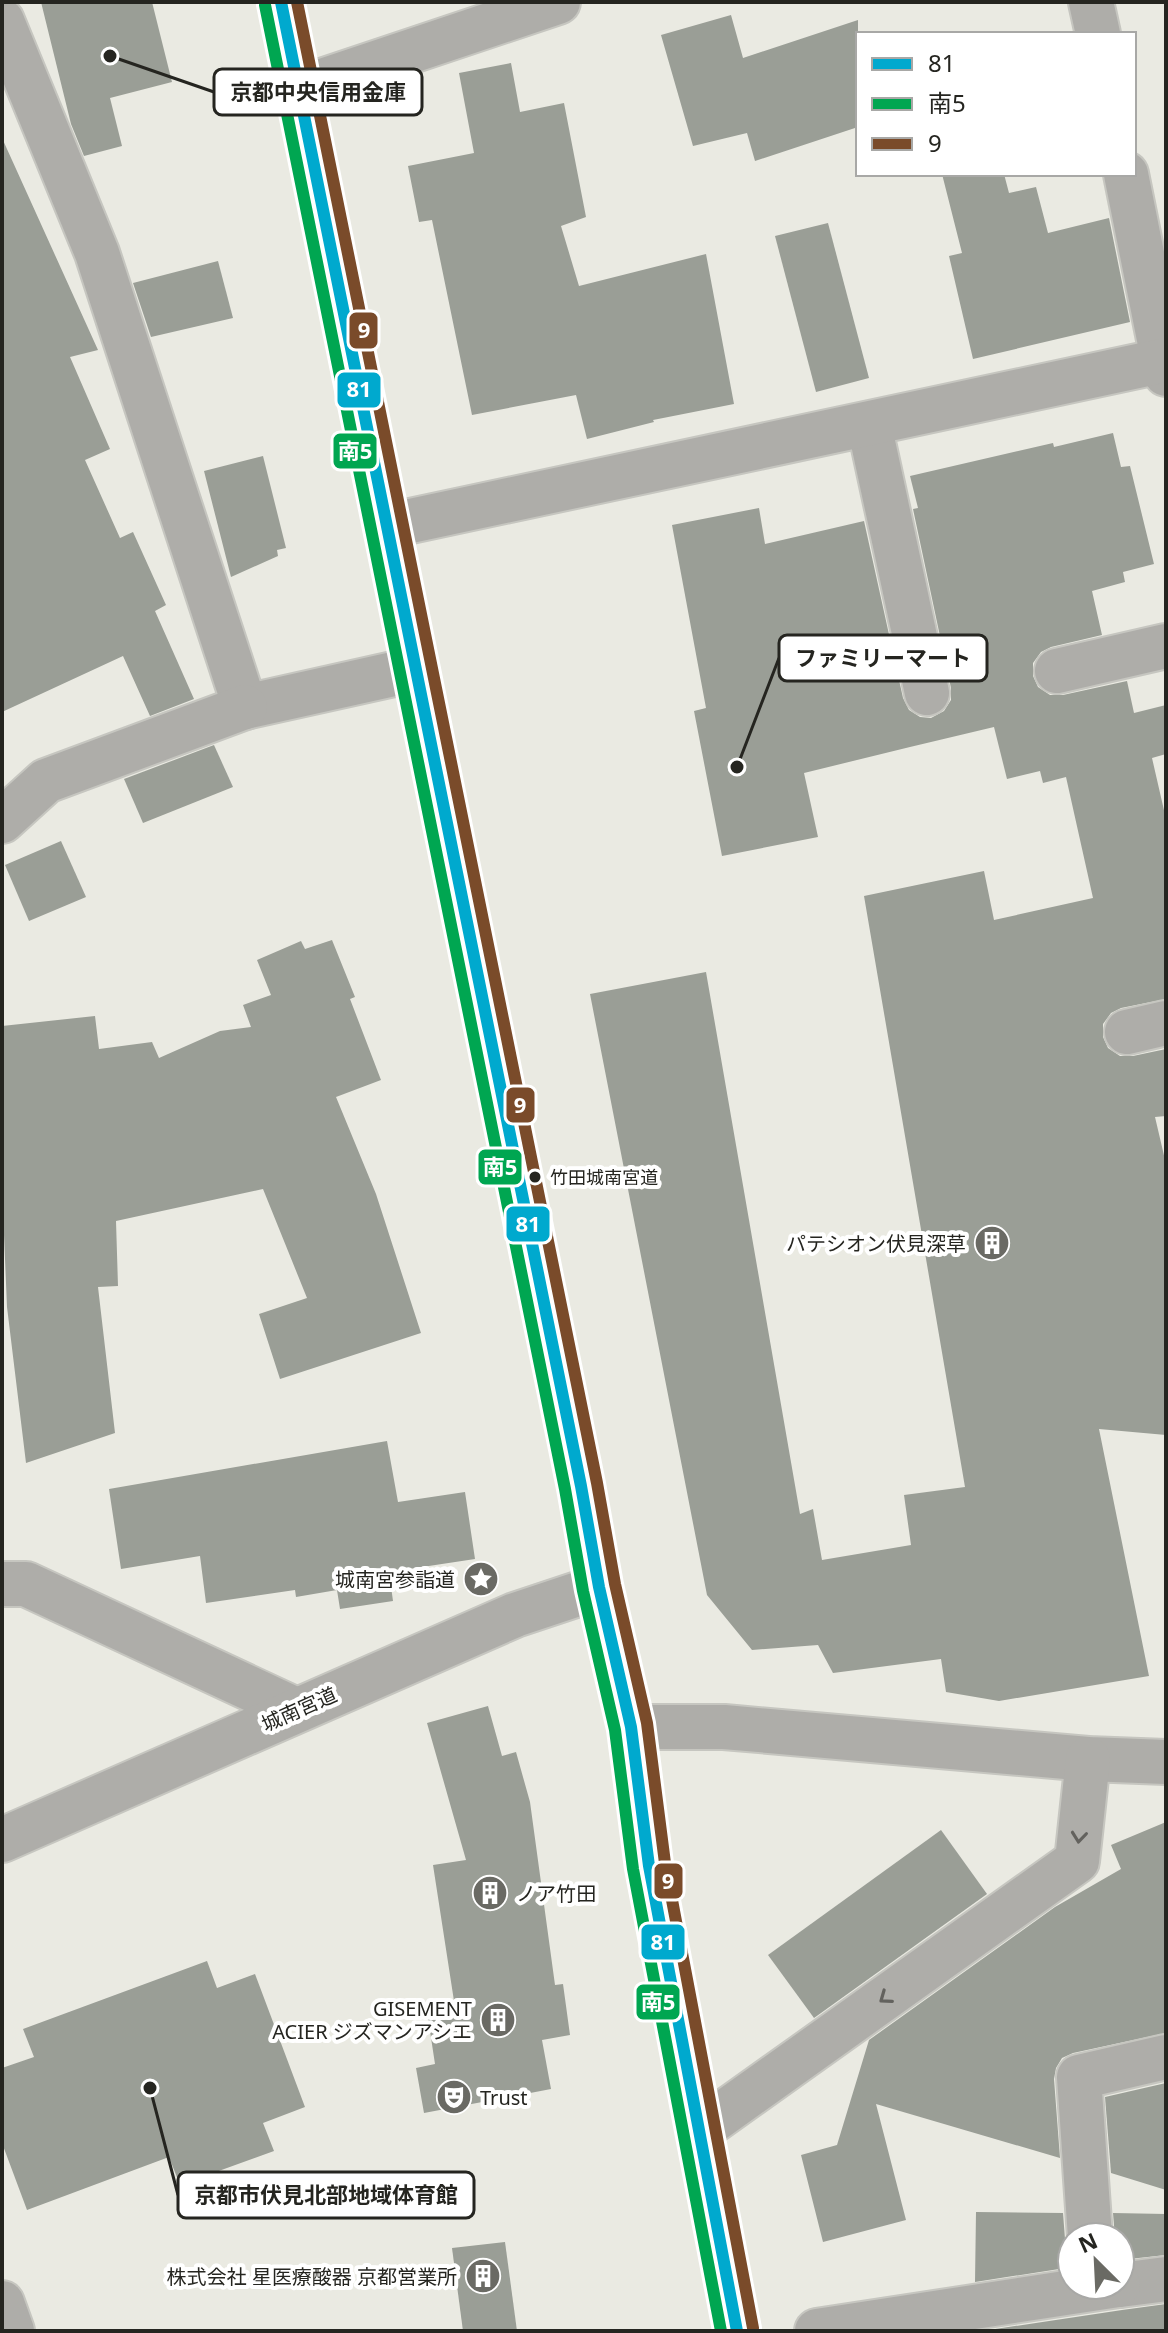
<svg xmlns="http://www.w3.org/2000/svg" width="1168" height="2333" viewBox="0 0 1168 2333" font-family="'Noto Sans','Noto Sans JP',sans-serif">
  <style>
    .building { fill: #9a9e96 }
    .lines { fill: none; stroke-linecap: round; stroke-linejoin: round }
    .minor-casing { stroke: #c6c6c0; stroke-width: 48 }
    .highway-casing { stroke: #c6c6c0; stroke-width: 48 }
    .minor { stroke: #aeada9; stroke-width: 44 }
    .highway { stroke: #aaa9a6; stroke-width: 44 }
    .bus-1-casing { stroke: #fff; stroke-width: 18 }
    .bus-2-casing { stroke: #fff; stroke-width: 18 }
    .bus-3-casing { stroke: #fff; stroke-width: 18 }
    .bus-1 { stroke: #00a9ce; stroke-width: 12 }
    .bus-2 { stroke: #00a651; stroke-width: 12 }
    .bus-3 { stroke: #7a4b2a; stroke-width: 12 }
    .oneway { stroke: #63625e }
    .bus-dot { fill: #252520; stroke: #fff; stroke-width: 3 }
    .labels { text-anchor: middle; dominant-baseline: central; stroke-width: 8; stroke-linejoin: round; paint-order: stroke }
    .bus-label { font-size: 18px; fill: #252520; stroke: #fff; text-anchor: start }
    .poi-label { font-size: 20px; fill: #252520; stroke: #fff; text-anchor: end }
    .street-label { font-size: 20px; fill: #252520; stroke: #fff }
    .leader { fill: none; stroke: #252520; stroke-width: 3 }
    .callout-dot { fill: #252520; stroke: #fff; stroke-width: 3 }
    .callout { fill: #fff; stroke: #252520; stroke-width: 3 }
    .callout-label { font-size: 22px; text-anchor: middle; font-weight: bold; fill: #252520 }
    .line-badge { stroke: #fff; stroke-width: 3 }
    .badge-label { font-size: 22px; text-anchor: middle; font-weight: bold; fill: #fff }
  </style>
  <rect width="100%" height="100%" fill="#eaeae2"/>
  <g class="building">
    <path d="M41,2h111l20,80 -62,16 12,48 -38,10 -13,-32z"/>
    <path d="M731,15l12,43 115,-38v107l-103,34 -8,-28 -54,13 -32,-111z"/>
    <path d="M511,63l9,49 44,-9 22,114 -25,9 18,60 127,-32 28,150 -81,16 1,2 -67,17 -11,-44 -104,20 -40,-195 -13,2 -11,-56 66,-13 -15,-80z"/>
    <path d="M2,138l96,212 -28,7 40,92 -25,11 35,78 13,-6 33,73 -11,6 39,88 -44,17 -27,-60 -121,56z"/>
    <path d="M942,174h62l5,19 27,-6 12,46 61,-15 21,104 -157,37 -24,-103 13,-3z"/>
    <path d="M828,223l41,155 -53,14 -41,-156z"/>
    <path d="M218,261l15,57 -82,19 -18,-54z"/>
    <path d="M1113,433l8,34 9,-1 24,98 -31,8 2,10 -33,9 10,44 -51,12 -10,5 -8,11v13l5,11 12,8h13l64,-14 7,32 32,-8v49l-14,4 14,61v180l-45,9 -10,5 -8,11v13l5,11 12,8h13l33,-7v67l-11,1 11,47v271l-67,-6 50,247 -150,25 -53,-9 -5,-33 -108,14 -15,-28 -66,5 -45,-55 -117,-601 116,-22 94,542 13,-5 9,51 89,-15 -7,-50 61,-8 -101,-591 120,-25 10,49 99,-22 -27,-121 -23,6 -3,-12 -33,8 -13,-52 -84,20 -106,26 14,64 -96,19 -28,-145 12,-3 -34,-183 87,-17 6,36 99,-23 39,177 6,12 11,7 11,1 13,-7 7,-11v-12l-38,-179 5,-1 -8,-32 143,-33 1,4z"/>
    <path d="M263,456l23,92 -9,2 1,6 -47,21 -27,-106z"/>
    <path d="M214,745l19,42 -90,36 -19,-44z"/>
    <path d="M61,841l25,56 -57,24 -24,-56z"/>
    <path d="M332,940l23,57 -5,2 31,81 -45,17 40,97 45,139 -141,46 -21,-65 48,-16 -44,-109 -147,32 2,65 -20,1 17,146 -89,30 -19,-156 -5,-120v-161l93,-10 4,33 53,-7 7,16 61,-27 31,-4 -8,-22 28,-10 -14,-35 44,-19 4,8z"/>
    <path d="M387,1441l11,61 67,-10 10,67 -86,13 4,29 -53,8 -3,-19 -41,7 -1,-7 -89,13 -6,-47 -79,13 -12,-80z"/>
    <path d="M488,1706l14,50 14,-4 14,50 25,183 8,-1 7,51 -28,5 9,49 -127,24 -8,-45 19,-4 -9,-59 28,-4 -21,-136 33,-5 -39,-137z"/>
    <path d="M1166,1822v211l-93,20 -11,5 -6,10 -2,11 6,79 -184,-54 30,116 -83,22 -22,-87 36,-10 32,-105 186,-133 66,-38 -10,-24z"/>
    <path d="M941,1830l46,64 -173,124 -46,-63z"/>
    <path d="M207,1961l10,27 38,-14 50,133 -42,16 11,28 -94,34 -11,-28 -142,53 -25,-67v-75l32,-11 -11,-28z"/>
    <path d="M1166,2083v107l-55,-17 -6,-76z"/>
    <path d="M976,2212l87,1 2,26 7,14v14l-97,15z"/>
    <path d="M1113,2213l53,1v41l-46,5v-23h-5z"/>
    <path d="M505,2242l12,89h-54l-11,-83z"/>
    <path d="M1166,2304v27h-184l140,-21z"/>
  </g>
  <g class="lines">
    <defs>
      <g id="minor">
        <path d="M1091,2l7,32"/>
        <path d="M2,21l95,232 148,454 171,-38"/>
        <path d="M298,89l260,-87"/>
        <path d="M1126,174l40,200"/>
        <path d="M869,424l58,269"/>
        <path d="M387,526l779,-166"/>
        <path d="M1057,671l109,-25"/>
        <path d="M2,821l44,-40 199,-74"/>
        <path d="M1127,1032l39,-9"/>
        <path d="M2,1584h24l270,126"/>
        <path d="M631,1727h93l364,32 78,3"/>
        <path d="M2,1840l513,-225 84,-28"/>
        <path d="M700,2130l377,-269 11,-102"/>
        <path d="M1090,2237l-11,-160 87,-20"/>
        <path d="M1120,2285l46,-6"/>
        <path d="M2,2303l10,28"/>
        <path d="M817,2331l301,-46"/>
      </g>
      <path id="highway" d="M281,2l300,1484 18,101 32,140 18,139 88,465"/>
    </defs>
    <use href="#minor" class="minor-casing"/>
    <use href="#highway" class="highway-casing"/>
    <use href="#minor" class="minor"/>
    <use href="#highway" class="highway"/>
    <defs>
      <path id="bus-1" d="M281,2l300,1484 18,101 32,140 18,139 88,465"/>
      <path id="bus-2" d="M265,5l300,1484 18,102 32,139 18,139 88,462"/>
      <path id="bus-3" d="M297,2l300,1481 18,101 32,139 18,140 88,465"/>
    </defs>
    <use href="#bus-1" class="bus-1-casing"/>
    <use href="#bus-2" class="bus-2-casing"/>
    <use href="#bus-3" class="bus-3-casing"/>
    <use href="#bus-1" class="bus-1"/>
    <use href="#bus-2" class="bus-2"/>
    <use href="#bus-3" class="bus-3"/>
  </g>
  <defs><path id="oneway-chevron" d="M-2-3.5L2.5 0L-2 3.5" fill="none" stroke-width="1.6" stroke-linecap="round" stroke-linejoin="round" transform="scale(2)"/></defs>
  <g class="oneway">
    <use href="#oneway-chevron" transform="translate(1079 1837) rotate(96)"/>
    <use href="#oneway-chevron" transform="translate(885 1998) rotate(144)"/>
  </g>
  <defs>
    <symbol id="building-disc" viewBox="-11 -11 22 22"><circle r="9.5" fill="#6a6a64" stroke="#fff"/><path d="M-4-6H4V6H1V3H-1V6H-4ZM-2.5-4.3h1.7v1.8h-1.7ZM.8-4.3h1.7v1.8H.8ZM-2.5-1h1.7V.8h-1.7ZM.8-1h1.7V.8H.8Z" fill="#fff"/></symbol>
    <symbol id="sight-disc" viewBox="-11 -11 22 22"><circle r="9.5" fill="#6a6a64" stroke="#fff"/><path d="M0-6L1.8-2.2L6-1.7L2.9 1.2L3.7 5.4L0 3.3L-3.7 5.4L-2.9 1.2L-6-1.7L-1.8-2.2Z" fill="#fff"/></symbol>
    <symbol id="theatre-disc" viewBox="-11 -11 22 22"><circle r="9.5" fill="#6a6a64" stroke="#fff"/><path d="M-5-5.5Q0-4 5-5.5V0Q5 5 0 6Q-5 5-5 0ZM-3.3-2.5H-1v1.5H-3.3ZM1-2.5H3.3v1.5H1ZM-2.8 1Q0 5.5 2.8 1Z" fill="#fff"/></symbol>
  </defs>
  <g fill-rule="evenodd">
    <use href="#building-disc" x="972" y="1223" width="40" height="40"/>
    <use href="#sight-disc" x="461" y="1559" width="40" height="40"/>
    <use href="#building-disc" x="470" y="1873" width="40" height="40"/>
    <use href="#building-disc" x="478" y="2000" width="40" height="40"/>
    <use href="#theatre-disc" x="434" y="2077" width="40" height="40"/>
    <use href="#building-disc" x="463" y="2256" width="40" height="40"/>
  </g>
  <circle class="bus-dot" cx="535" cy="1177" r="7"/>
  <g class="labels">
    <g class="bus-label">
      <text x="550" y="1177">竹田城南宮道</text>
    </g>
    <g class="poi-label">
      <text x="966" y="1243">パテシオン伏見深草</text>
      <text x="455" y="1579">城南宮参詣道</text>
      <text x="516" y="1893" text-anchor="start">ノア竹田</text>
      <text x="472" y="2008">GISEMENT<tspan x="472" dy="23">ACIER ジズマンアシエ</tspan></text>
      <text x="480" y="2097" text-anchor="start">Trust</text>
      <text x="457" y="2276">株式会社 星医療酸器 京都営業所</text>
    </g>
    <g class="street-label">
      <text transform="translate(299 1709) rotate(-24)">城南宮道</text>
    </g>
  </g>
  <path class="leader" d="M110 56L214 92M737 767L779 658M150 2088L178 2195"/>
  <g class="callout-dot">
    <circle cx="110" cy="56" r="8"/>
    <circle cx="737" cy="767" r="8"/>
    <circle cx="150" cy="2088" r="8"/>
  </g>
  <g class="callout">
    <rect x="214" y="69" width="208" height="46" rx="8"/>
    <rect x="779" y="635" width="208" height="46" rx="8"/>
    <rect x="178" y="2172" width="296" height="46" rx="8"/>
  </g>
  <g class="callout-label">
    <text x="318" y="100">京都中央信用金庫</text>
    <text x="883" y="666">ファミリーマート</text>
    <text x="326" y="2203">京都市伏見北部地域体育館</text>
  </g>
  <g class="line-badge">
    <rect x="348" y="311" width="31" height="39" rx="8" fill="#7a4b2a"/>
    <rect x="336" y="371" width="46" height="38" rx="8" fill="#00a9ce"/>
    <rect x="332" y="432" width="46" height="38" rx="8" fill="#00a651"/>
    <rect x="505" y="1086" width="31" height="38" rx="8" fill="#7a4b2a"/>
    <rect x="477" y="1148" width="46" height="38" rx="8" fill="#00a651"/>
    <rect x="505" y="1205" width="46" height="38" rx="8" fill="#00a9ce"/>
    <rect x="653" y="1862" width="31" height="38" rx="8" fill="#7a4b2a"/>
    <rect x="640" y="1923" width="46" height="38" rx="8" fill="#00a9ce"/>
    <rect x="635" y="1983" width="46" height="38" rx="8" fill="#00a651"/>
  </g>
  <g class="badge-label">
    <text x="364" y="338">9</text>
    <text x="359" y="397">81</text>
    <text x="355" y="459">南5</text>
    <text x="520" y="1113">9</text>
    <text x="500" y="1175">南5</text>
    <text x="528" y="1232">81</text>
    <text x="668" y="1889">9</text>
    <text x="663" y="1950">81</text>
    <text x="658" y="2010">南5</text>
  </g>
  <rect width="1168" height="2333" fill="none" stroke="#252520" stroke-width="8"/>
  <rect x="856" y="32" width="280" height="144" fill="#ffffff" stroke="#a8a8a6" stroke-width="2"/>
  <rect x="872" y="58" width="40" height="12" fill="#00a9ce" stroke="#a8a8a6" stroke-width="2"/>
  <text x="928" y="72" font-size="24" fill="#252520">81</text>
  <rect x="872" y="98" width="40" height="12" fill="#00a651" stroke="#a8a8a6" stroke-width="2"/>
  <text x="928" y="112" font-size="24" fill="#252520">南5</text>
  <rect x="872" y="138" width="40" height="12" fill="#7a4b2a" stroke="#a8a8a6" stroke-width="2"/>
  <text x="928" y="152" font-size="24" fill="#252520">9</text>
  <g transform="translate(1096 2261) rotate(336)"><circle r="38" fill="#ffffff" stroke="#a8a8a6" stroke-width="2"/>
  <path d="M0-6L14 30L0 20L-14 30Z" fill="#6a6a64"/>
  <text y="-12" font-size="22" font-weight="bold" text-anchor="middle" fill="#252520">N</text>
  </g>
</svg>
